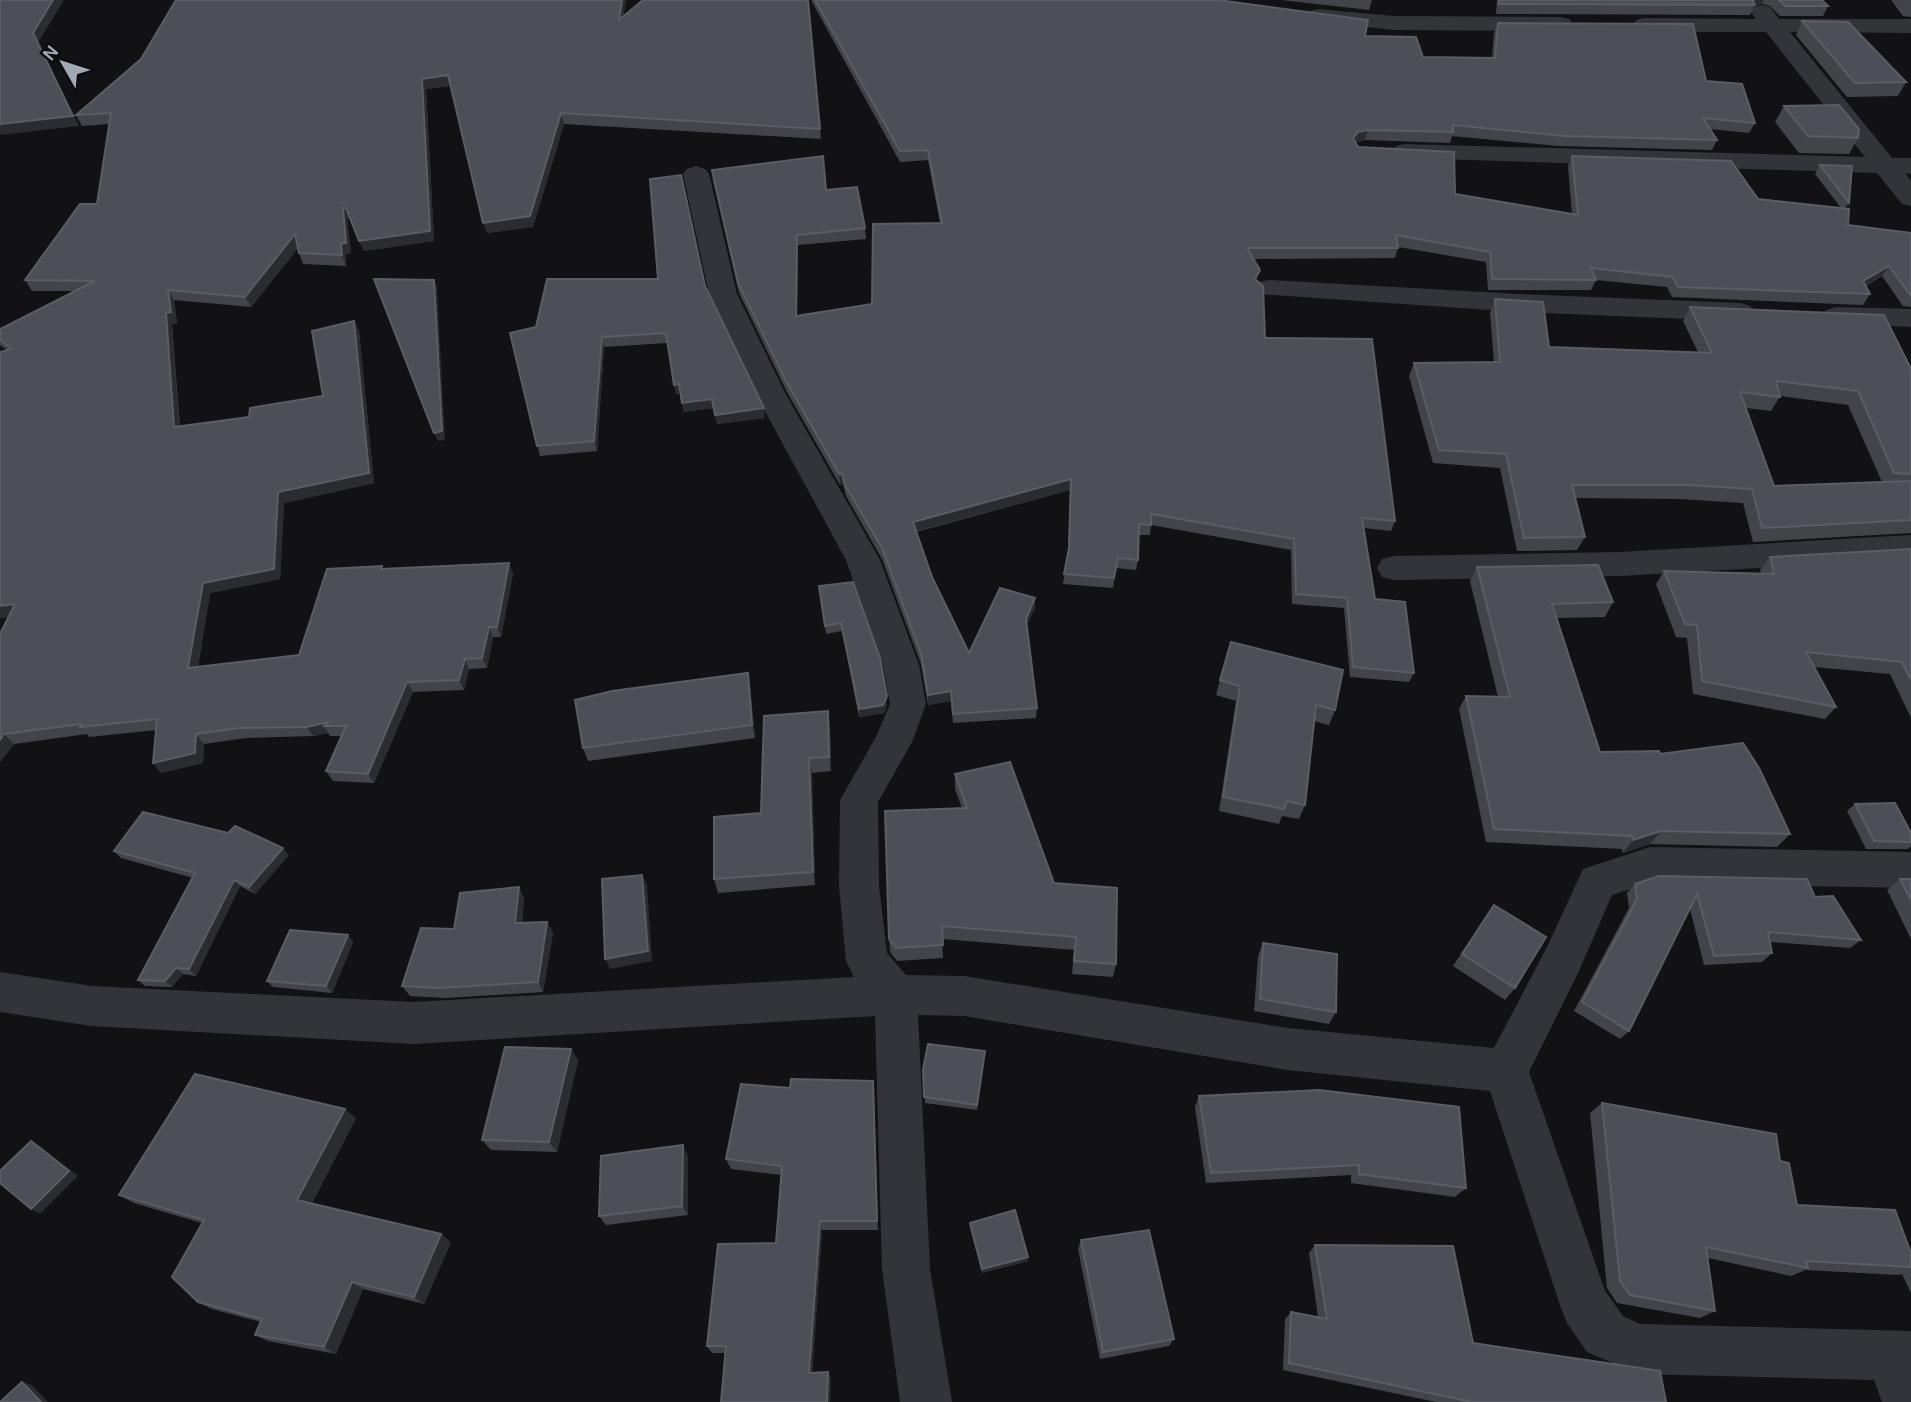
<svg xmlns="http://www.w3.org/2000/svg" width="1911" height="1402" viewBox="0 0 1911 1402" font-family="Karla,sans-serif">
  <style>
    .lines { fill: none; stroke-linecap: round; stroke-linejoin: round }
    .street { fill: #33343a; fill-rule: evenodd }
    .wall { fill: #43444a; fill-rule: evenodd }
    .shaded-wall { fill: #2b2c30 }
    .building { fill: #4d4f56; stroke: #5b5d65; stroke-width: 2 }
  </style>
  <rect width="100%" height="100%" fill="#121214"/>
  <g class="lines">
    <g class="street">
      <path d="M1762,5l8,2 9,12h132v14l-121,-1 102,126h19v16l-6,-1 6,8v25l-9,-2 -25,-31 -472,-15 -9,-2 -3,-5 3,-5 9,-2 460,13 -99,-125h-122l-8,-2 -3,-5 3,-5 8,-2 112,1 -5,-7 3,-5z"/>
      <path d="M1318,9l76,7 167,1 8,2 3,5 -3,5 -8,2 -167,-1 -84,-9 -3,-5 3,-5z"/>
      <path d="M696,166l9,3 4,5 28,120 48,99 95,167 39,105 7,39 -14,38 -34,60 1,84 8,67 19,22 58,1 324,52 206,20 54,-103 35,-76 67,-22 261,5v36l-261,-5 -38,12 -34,78 -49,99 76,219 18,25 17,8 271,7v71h-29l-8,-22 -235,-6 -52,-22 -20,-29 -7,-18 -70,-214 -202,-21 -324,-54 -46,-1 12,254 22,133h-52l-18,-133 -7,-253 -461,28 -322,-18 -92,-14v-40l92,14 322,16 440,-25 -8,-16 -7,-75 1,-86 36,-63 14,-33 -7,-39 -37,-105 -91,-167 -46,-99 -26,-120 4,-5z"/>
      <path d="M1269,280l249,14 222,9 10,3 4,6 -4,6 -10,3 -222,-9 -259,-18 -4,-6 4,-6z"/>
      <path d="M1836,307l75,2v18l-85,-5 -4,-6 4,-6z"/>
      <path d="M1911,535v24l-292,17 -225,4 -12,-3 -5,-9 5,-9 12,-3 225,-4z"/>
    </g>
  </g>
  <g class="wall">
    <path d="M176,0h450l-3,17 185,-17 13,139 -257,-15 -31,103 -46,6 -37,-147 -24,3 8,152 -70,10 -14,-33 -3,1 4,34 -5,1v12l-43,-2 -4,-11 -1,-5 -47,59 -77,-7 3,23 -5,1 8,103 69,-10 74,-21 31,-75 5,10 15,152 -90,20 -4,76 -70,14 -12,74 101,-12 83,-89 2,3 129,4 -12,64h-8l-6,31 -18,1 -5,21 -51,2 -39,91 -41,-2 -7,-10 16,-35h-12l-2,-3 -15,3 -67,2 -42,6 -1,19 -42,10 -8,-10 3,-33 -67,7 -2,-3 -73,10 -14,18 9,-145 -9,1v-266l7,-2 -7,-5v-16l75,-38h-43l-7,-11 72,-76 12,-80 -27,2 -6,-11 65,-56z"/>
    <path d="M811,0h407l147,36 58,21 69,1 2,-25 4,-10 208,58 49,42 -6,10 -39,-4 7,11 -5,10 -153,-4 -107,-10 -2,7 -85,-3 -9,2 2,5 97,47 117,20 -4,-48 4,-10 186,43 83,9 -26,-34 5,-9 29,38 -4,5 3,17 63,8v74l-8,-1 -21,-30 -16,10 4,8 -7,11 -191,-8 -5,-10 -71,-7 -5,10h-103l-2,-28 -88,-15 -3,11 -142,1 12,79 130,183 -4,10 -27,-3 11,71 39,74 -5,9 -59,-5 -6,-69 -52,-4 -1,-54 -140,-25 -1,10h-11l-1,25 -2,10 -20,-2 -3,20 -50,-4 5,-31 2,-63 -154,42 16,45 37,76 66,-55v10l-9,18 11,82 -1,10 -83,5 -2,-22 -23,4 -7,-41 -39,-105 -36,-63 -3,-12 -3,1 -53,-93 -48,-99 -26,-112 -1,-11 114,20 39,38 1,11 -68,6 -1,71 75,-12 68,-81 -12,-63 -28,2z"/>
    <path d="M1281,0h91l-3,10z"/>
    <path d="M1497,0h325l6,6 -5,10h-43l-10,-10 -8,-2 -7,1 -5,10 -254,-1z"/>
    <path d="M1891,0h20v17l-8,-1z"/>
    <path d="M1802,21l104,61 -8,14 -51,1 -51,-62z"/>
    <path d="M1784,106l74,32 -9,16 -50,-1 -24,-31z"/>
    <path d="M705,286l60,132 -48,6 -3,-16 -30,4 -4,-19 -4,1 -9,-51 -63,4 -7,104 -57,5 -30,-123z"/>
    <path d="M1495,299l54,48 149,5 -15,-31 7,-14 221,62v164l-158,9 -10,-39 -63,-4 -105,-1 10,39 -8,13 -60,1 -17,-83 -67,-5 -24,-87 5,-13 80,-1 -4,-49zM1780,396l68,9 34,77 -108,4 -28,-78 25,3z"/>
    <path d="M1911,549v169l-21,-44 -76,-7 22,40 -11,12 -132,-25 -6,-56 -11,-1 -20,-53 8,-13 97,2 -1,-3 10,-13z"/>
    <path d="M1477,567l136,35 -8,15 -48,1 43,134 60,2 130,80 -13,13 -127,-3 -27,9 -1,-4 -136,-7 -27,-133 7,-13 32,1 -28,-116z"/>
    <path d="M819,586l68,110v8l-3,9 -25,4 -17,-86 -16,3z"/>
    <path d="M1220,680l115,30 -6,15 -15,-4 -9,84 -6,14 -17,-3 -3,8 -60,-13 17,-110 -20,-6z"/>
    <path d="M750,686l5,52 -167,23 -5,-13z"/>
    <path d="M830,726l1,45 -19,2 3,112 -97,8 -4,-14 47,-66z"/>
    <path d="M955,774l99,109 62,81 -3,13 -41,-3 2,-24 -132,-11 1,19 -46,3 -7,-9 -1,-13 73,-131 -7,-19z"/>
    <path d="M1855,804l56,29v13l-3,3h-42l-19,-38z"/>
    <path d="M114,851l175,4 -34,39 -15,-8 -44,90 -13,-2 -11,13 -27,-1 -7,-6 55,-102 -72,-20z"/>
    <path d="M1900,879h11v60l-24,-49z"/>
    <path d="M1635,884l180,13 46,43 -11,8 -80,-6 2,11 -10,9 -58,3 -14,-56 -61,122 -9,8 -46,-28 55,-103 -2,-15z"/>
    <path d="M524,898l-2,25 25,-1 6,11 -10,59 -98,6 -35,-2 -8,-10 52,-57z"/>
    <path d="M1494,905l21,83 -10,12 -52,-34z"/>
    <path d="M348,935l5,7 -21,51 -59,-6 -6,-6z"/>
    <path d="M1263,943l73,69 -7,12 -75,-13 4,-55z"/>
    <path d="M571,1049l7,11 -21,92 -66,-2 -9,-10z"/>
    <path d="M985,1051l-8,59 -52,-7 -2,-34z"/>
    <path d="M790,1088l84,3 4,139h-56l-10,143 19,5 -106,-25h-13l-5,-7 69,-103 6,-68 -51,-6 -5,-10z"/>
    <path d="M1199,1096l267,92 -11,9 -104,-14v-8l-145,8 -11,-76z"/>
    <path d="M1602,1103l178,58 17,44 114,46v42l-9,-19 -4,1 -93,-5 -14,6 -83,-18 7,53 -15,7 -83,-15 -10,-15 -17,-175z"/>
    <path d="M356,1118l-44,85 139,39 -27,62 -61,-15 -27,65 -68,-13 -13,-6 6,-13 -49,-13 -14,-7 4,-79 -68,-20 -15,-8z"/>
    <path d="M688,1156v59l-82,10 -7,-9z"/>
    <path d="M970,1223l58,38 -46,12 -12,-45z"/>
    <path d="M1081,1240l93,99 -5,7 -69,13 -22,-110z"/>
    <path d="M1315,1245l158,98 193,59h-230l-153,-32 2,-51 6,-7 27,5 -9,-64z"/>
  </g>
  <g class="shaded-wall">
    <path d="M53,0h11l-26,43 41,83 -79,9v-11l33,-91z"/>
    <path d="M622,0h4l-5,30 -2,-10z"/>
    <path d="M1754,0h10l-2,4 -10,2z"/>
    <path d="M448,75l3,11 -25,3 8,152 -70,10 -5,-10 63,-162z"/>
    <path d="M561,113l3,11 -31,103 -46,6 -4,-10z"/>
    <path d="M1368,130l-3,10 -10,2 -2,-4 5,-6z"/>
    <path d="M343,208h3l5,10 -4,1 4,34 -5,1v12l-4,-11 -1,-11z"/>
    <path d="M295,234l5,11 -49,62 -6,-10z"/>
    <path d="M797,235l1,10 -1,81 -1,-10z"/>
    <path d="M1889,266l-7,10 -25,15 6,-10z"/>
    <path d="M434,280l3,8 8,152 -7,1 -4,-8z"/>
    <path d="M168,290l6,10 3,23 -5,1 8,114 -6,-11 -8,-114z"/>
    <path d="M354,321l5,10 15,152 -90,20 -4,76 -70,14 -14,85 -8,-10 15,-85 75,-91 91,-19z"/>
    <path d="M602,337l2,10 -7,104 -3,-10z"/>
    <path d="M679,384l2,9 -5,1 -2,-9z"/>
    <path d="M712,399l2,9 -30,4 -2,-9z"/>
    <path d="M764,408l1,10 -48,6 -2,-9z"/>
    <path d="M839,474h3l1,10 -3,1z"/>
    <path d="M1071,479l-1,11 -157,42v-10z"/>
    <path d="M509,563l4,10 -12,64 -4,-10z"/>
    <path d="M1035,598v10l-10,21 1,-10z"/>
    <path d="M15,604l9,10 -24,4v-12z"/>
    <path d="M489,627l4,10 -6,31 -5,-10z"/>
    <path d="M465,659l4,10 -5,21 -5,-10z"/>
    <path d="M748,673l2,13 5,52 -3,-13z"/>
    <path d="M407,682l6,10 -39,91 -6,-9z"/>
    <path d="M951,691v10l-23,4v-10z"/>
    <path d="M887,696v8l-3,9 -25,4v-8z"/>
    <path d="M828,711l2,15 1,45 -2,-14z"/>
    <path d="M328,722l-4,4 4,7 -15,3 -6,-9z"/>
    <path d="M4,734l10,10 -14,18v-22z"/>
    <path d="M196,734l8,10 -1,19 -42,10 -8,-10z"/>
    <path d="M809,758l3,15 3,112 -2,-13z"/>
    <path d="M1661,831l-11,13 -27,9 10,-13z"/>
    <path d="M283,848l6,7 -34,39 -6,-7z"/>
    <path d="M642,875l5,10 5,76 -42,8 -5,-10z"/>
    <path d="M234,880l6,6 -44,90 -7,-7z"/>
    <path d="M519,887l5,11 -3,35 -6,-10z"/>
    <path d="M547,922l6,11 -10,59 -5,-10z"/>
    <path d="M348,935l5,7 -21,51 -6,-7z"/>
    <path d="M176,968l7,6 -11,13 -7,-6z"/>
    <path d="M571,1049l7,11 -21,92 -8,-10z"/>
    <path d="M873,1081l1,10 4,139 -1,-9z"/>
    <path d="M345,1109l11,9 -47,90 -12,-8z"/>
    <path d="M31,1141l9,5 38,30 -38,38 -9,-5z"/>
    <path d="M683,1145l5,11v59l-6,-9z"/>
    <path d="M820,1221l2,9 -10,149 -3,-6z"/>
    <path d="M441,1234l10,8 -27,62 -10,-7z"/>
    <path d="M1028,1257v4l-46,12v-4z"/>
    <path d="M352,1282l11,7 -27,65 -12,-7z"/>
    <path d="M828,1372l3,6 -1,24h-3z"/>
    <path d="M22,1382l10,3 16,17h-7z"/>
  </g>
  <g class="building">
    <path d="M0,0h53l-20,33 40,83 -73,8z"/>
    <path d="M176,0h446l-3,20 24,-20h165l12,129 -259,-16 -31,103 -47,7 -35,-148 -26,4 8,152 -71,10 -13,-33h-3l3,35 -5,1 1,11 -43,-2 -4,-19 -50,63 -77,-7 3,22 -5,1 8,114 75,-10 1,-9 73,-12 -11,-65 42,-10 15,152 -91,19 -4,77 -71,14 -15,85 111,-13 28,-86 55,-3 -1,3 128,-6 -12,64h-8l-7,31 -17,1 -6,21 -52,2 -39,92 -42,-3 20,-45h-22l4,-4 -21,5 -68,1 -43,6 -1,19 -42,10 4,-44 -77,8 1,-3 -77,10 -4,6v-106l15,-30 -15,2v-254l12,-3 -12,-9v-11l95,-48 -70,-1 55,-76h17l14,-91 -35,2 65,-56z"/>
    <path d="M815,0h403l150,20 -3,16 51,1 7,20 72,1 3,-35 195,1 13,57 36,3 13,39 -52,-5 14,22 -154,-4 -110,-11v7l-85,-2 -10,2 -5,6 5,9 96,5 1,42 123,21 -6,-59 159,5 27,38 91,10 -1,16 63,8v63l-22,-30 -26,15 7,13 -192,-7 -5,-10 -82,-9 5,12 -104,-1 -2,-27 -94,-17 2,13h-151l13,22 -5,9 8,7 2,52 107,1 23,182 -33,-3 13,81 30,3 9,71 -61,-6 -6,-69 -51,-4 -2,-55 -143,-25v11l-12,-1 -1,36 -20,-2 -4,20 -50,-4 5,-26 2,-69 -158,43 19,55 37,76 31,-65 35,10 -9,21 11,89 -84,6 -2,-23 -23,4 -7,-41 -39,-106 -37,-63 -3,-11h-3l-53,-93 -48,-98 -26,-113 111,-14 3,34 31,-3 8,41 -68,7 -1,81 76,-12 1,-80 69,-1 -14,-73 -28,1z"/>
    <path d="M1499,0h255l-1,2 2,3 -256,-1z"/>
    <path d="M1779,0h43l6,6h-43z"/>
    <path d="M1802,21l46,1 58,60 -51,1z"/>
    <path d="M1839,105l20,24 -1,9 -50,-2 -24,-30z"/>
    <path d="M1820,165l32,1 -3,37z"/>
    <path d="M681,175l24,111 59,122 -49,7 -3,-16 -30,4 -3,-19 -5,1 -8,-52 -64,4 -8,104 -57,5 -27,-113 26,-6 11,-48h111l-8,-100z"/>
    <path d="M374,279l60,1 8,151 -8,2z"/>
    <path d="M1495,299l48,3 6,45 163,6 -22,-46 194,8 27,54v105l-17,-1 -36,-82 -82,-10 4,16 -40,-5 34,94 137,-5v39l-149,8 -10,-39 -64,-4h-116l13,52 -61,1 -18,-84 -67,-4 -25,-87 86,-1z"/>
    <path d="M1911,549v131l-9,-18 -96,-10 30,55 -134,-26 -5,-56 -12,-1 -21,-53 110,3 -4,-17z"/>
    <path d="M1598,565l15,37 -61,2 48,148 59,-1 1,3 83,-11 16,25 31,66 -129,-3 -28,9 -1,-4 -138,-7 -28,-133 44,1 -33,-130z"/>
    <path d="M853,582l27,76 7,38 -4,9 -24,4 -18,-86 -16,3 -6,-40z"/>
    <path d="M1231,642l112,28 -8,40 -19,-5 -11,100 -18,-4 -3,8 -61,-12 17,-111 -20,-6z"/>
    <path d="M748,673l4,52 -169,23 -8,-48 37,-9z"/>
    <path d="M828,711l1,46 -20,1 4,114 -99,7v-62l47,-4 3,-97z"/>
    <path d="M1010,762l44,121 63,5 -1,76 -42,-3 2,-24 -134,-11 1,19 -47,3 -7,-9 -4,-128 82,-3 -12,-34z"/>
    <path d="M1895,803l16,30v9l-37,-1 -19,-37z"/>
    <path d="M143,812l85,21 7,-7 48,22 -34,39 -15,-7 -45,89 -13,-1 -11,13 -27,-1 57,-107 -81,-22z"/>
    <path d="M642,875l6,76 -43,8 -3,-80z"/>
    <path d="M1659,876l148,3 8,18 18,-1 28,44 -93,-8 4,21 -58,3 -17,-62 -68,137 -47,-29 55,-103 -2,-15z"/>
    <path d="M1900,879h11v21z"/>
    <path d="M519,887l-4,36 32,-1 -9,60 -100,6 -36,-2 19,-58 33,1 6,-36z"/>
    <path d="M1494,905l52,32 -31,51 -53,-34z"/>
    <path d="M290,930l58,5 -22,51 -59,-5z"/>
    <path d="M1263,943l74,11 -1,58 -76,-13z"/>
    <path d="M928,1044l57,7 -8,54 -53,-8 -1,-28z"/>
    <path d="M505,1047l66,2 -22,93 -67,-2z"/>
    <path d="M195,1074l150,35 -48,91 144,34 -27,63 -62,-15 -28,65 -69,-12 7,-16 -64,-17 -26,-25 32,-57 -85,-25z"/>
    <path d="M791,1079l82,2 4,140h-57l-11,152 19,-1 -1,30h-106l5,-56h-19l11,-102 58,-1 6,-77 -56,-7 15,-75 49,4z"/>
    <path d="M1319,1090l140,17 7,81 -107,-14v-9l-148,8 -12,-77z"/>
    <path d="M1602,1103l174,31 4,27 9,2 8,42 98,5 16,43v14l-105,-6 2,7 -102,-21 9,64 -85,-16 -10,-14z"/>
    <path d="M31,1141l38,30 -38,38 -31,-26v-12z"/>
    <path d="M683,1145l-1,61 -83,10 2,-60z"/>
    <path d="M1015,1210l13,47 -46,12 -12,-46z"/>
    <path d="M1149,1230l25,109 -71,13 -22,-112z"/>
    <path d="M1315,1245l138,1 20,97 187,28 6,31h-194l-183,-39 2,-51 36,7z"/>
    <path d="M22,1382l19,20h-41z"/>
  </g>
  <g transform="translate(63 63) rotate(309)" stroke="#0d0d0f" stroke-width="5" paint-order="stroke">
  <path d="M0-5L12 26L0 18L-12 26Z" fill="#a2a8b6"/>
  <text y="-10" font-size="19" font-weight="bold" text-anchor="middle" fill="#a2a8b6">N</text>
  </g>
</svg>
